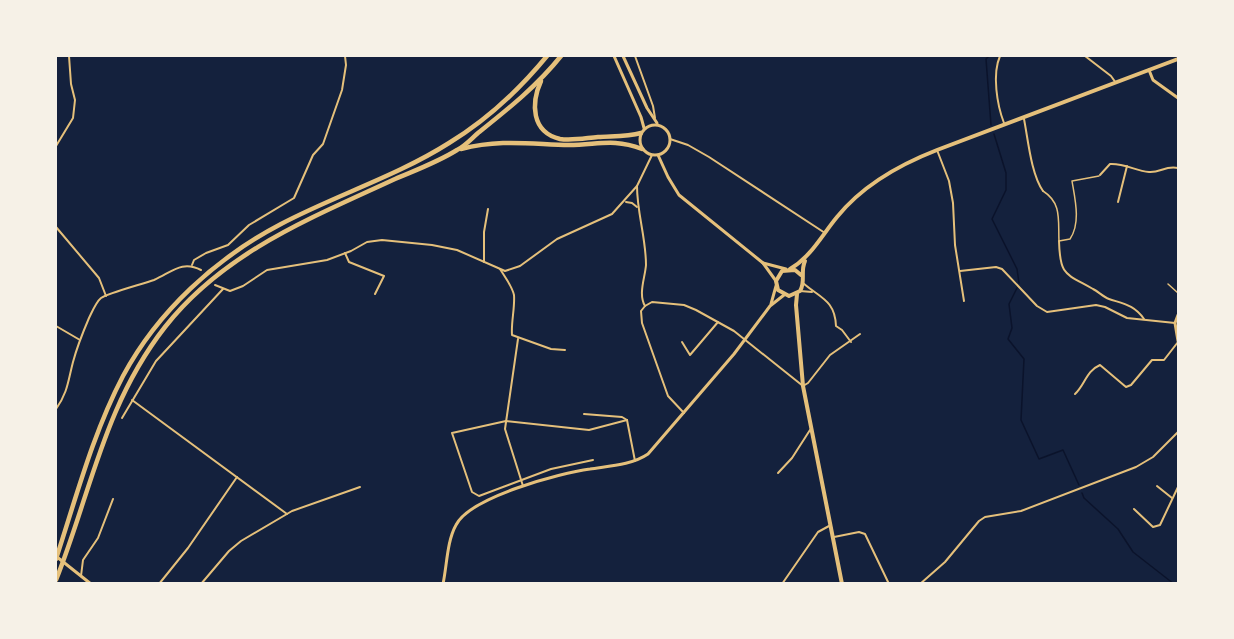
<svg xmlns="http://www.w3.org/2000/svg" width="1234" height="639" viewBox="0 0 1234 639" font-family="'DejaVu Sans',sans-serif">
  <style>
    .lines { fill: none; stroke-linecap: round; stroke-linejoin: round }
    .stream { stroke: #0b132b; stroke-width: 1.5 }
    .service { stroke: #e5c07b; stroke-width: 1.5 }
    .minor { stroke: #e5c07b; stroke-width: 2 }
    .tertiary { stroke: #e5c07b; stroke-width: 3 }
    .secondary { stroke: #e5c07b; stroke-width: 3 }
    .primary { stroke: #e5c07b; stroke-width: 4 }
    .motorway { stroke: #e5c07b; stroke-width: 4.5 }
  </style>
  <rect width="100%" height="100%" fill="#14213d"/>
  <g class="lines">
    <g class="stream">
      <path d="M989,56l-3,3 5,66"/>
      <path d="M994,134l12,39v17l-14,29 25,50 2,14"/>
      <path d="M1017,288l-8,16 3,24 -4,11 16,20 -3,61 18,39 24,-9 16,35"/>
      <path d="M1082,493l2,5 34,31 15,23 41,32"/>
    </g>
    <g class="service">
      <path d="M1043,191c19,12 15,29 16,50l11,-2c11,-16 5,-40 2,-58l27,-5"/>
      <path d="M1168,284l10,9"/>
    </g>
    <g class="minor">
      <path d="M635,56l18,50 2,12"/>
      <path d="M1000,56c-8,18 -3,49 4,67"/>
      <path d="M1085,56l26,20 5,7"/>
      <path d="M1024,119c4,20 7,55 19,72"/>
      <path d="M670,139l18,6 21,12 116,76"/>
      <path d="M56,146l17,-28 2,-18 -4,-16 -2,-28"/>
      <path d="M937,150l12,31 4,22 2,42 9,56"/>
      <path d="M1100,175l10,-11c14,-1 26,7 39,8 11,1 17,-7 29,-4"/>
      <path d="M637,186c0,27 9,52 9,79 -1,13 -8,29 -1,41l-4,5 1,12 26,73 16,17"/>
      <path d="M626,202l6,1 5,4"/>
      <path d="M1118,202l9,-36"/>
      <path d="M56,227l43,51 7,18"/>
      <path d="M1059,241c1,35 6,32 34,48 6,3 10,8 16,10 15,5 25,6 35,20"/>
      <path d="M345,253l4,9 35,14 -9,18"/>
      <path d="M484,262v-30l4,-23"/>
      <path d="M192,265l2,-5 12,-7 22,-8 21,-20 45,-27 19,-43 10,-11 19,-54 4,-25 -1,-9"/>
      <path d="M500,269c5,8 12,17 14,26 1,13 -3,27 -2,40l39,14 14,1"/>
      <path d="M960,271l36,-4 6,2 35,37 10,6 49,-7 9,2 22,11 48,5"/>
      <path d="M803,283c17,15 32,17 33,43l6,4 9,12"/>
      <path d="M215,285l15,6 13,-5 24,-16 60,-10 24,-9 16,-9 15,-2 50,5 25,5 48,21 15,-5 37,-27 55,-25 25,-28 15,-31"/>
      <path d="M800,291l12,1"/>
      <path d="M645,306l7,-4 32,3 12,5 38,21 69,55 5,-3 22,-28 30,-21"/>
      <path d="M56,326l24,14"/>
      <path d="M518,339l-13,90 18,57"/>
      <path d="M682,342l8,13 28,-33"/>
      <path d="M1075,394c10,-9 11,-23 25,-29l26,22 5,-2 21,-25h12l14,-18"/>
      <path d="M132,400l155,114"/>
      <path d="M56,409c12,-17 12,-28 17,-47 4,-15 10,-30 16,-44 3,-6 7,-16 12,-20 7,-5 42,-14 53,-18 18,-8 28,-20 47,-10"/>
      <path d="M584,414l38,3 5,3"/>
      <path d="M122,418l34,-57 67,-72"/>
      <path d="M627,420l8,41"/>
      <path d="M593,460l-42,9 -72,27 -7,-4 -20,-59 54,-12 83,9 38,-10"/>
      <path d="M778,473l14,-15 18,-28"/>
      <path d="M1157,486l15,12"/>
      <path d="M1134,509l19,18 7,-2 18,-38"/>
      <path d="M834,537l25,-5 6,2 24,50"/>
      <path d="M81,576l2,-16 15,-22 15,-39"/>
      <path d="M159,584l29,-36 49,-71"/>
      <path d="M201,584l28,-33 12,-10 51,-30 68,-24"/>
      <path d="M782,584l36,-52 11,-6"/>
      <path d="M920,584l25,-22 34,-41 6,-4 36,-6 115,-44 17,-10 25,-25"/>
    </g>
    <g class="tertiary">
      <path d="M614,56l27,61 3,11"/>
      <path d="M623,56l24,52 10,15"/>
      <path d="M1149,70l4,10 25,18"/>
      <circle cx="655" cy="140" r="15"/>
      <path d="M658,155l10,22 11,18 84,68 13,18"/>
      <path d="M763,263l23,6"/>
      <path d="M1178,315l-3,8 3,18"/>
    </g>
    <g class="secondary">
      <path d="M771,304l5,-18"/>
      <path d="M57,557l34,27"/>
      <path d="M443,584c4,-19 4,-43 13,-59 14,-28 104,-52 134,-56 19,-3 42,-4 58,-15l86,-100 36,-48 14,-11"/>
    </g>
    <g class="primary">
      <path d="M790,269c21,-12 32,-34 47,-52 25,-31 64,-53 100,-67l241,-91"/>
      <path d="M801,275l-6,-5 -13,1 -6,10 2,9 11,6 11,-5c6,-9 0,-20 5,-30"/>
      <path d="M797,294l-1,11 7,81 39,198"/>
    </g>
    <g class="motorway">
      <path d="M541,81c-10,22 -10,51 19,58 12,2 26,-1 38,-2 14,-1 29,0 43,-4"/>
      <path d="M461,149c39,-10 68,-5 108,-4 29,0 44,-7 73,4"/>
      <path d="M56,559c20,-61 37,-126 67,-183 35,-65 93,-118 158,-152 55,-29 116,-48 168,-81 38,-23 70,-53 98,-87"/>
      <path d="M56,580c35,-88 48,-175 109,-253 59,-75 146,-109 230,-148 21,-9 43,-17 62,-29 8,-4 14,-11 21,-17 30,-24 59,-47 83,-77"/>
    </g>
  </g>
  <rect width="1234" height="639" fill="none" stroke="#f6f1e7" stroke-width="114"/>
</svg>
